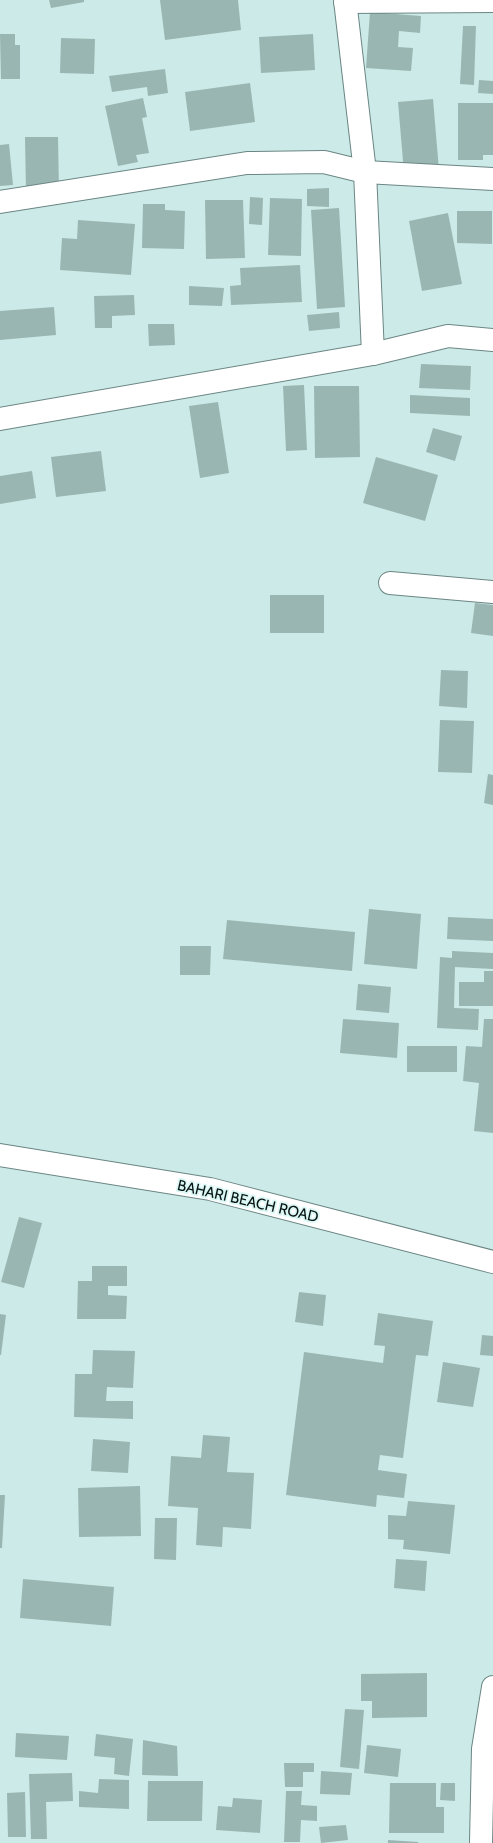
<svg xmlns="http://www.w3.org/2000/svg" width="493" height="1843" viewBox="0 0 493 1843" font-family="Cabin,sans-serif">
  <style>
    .building { fill: #9ab6b3 }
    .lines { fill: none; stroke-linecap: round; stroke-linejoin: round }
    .street-casing { stroke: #6b8684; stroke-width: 24 }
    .secondary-casing { stroke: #6b8684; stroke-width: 24 }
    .street { stroke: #fff; stroke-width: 22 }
    .secondary { stroke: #fff; stroke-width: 22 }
    .labels { text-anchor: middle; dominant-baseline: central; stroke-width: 3.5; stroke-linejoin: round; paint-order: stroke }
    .street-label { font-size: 15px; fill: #091312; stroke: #d9f7f4 }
  </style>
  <rect width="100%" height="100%" fill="#cceae7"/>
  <g class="building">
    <path d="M49,0h35v2l-33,6z"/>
    <path d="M160,0h78l3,30 -76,10z"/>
    <path d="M370,12l51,4 -1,17 -21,-2 -1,16 15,1 -2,23 -45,-3z"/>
    <path d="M463,26h13l-2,59 -14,-1z"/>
    <path d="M0,34h15v11h5v34h-19z"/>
    <path d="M313,34l2,36 -54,3 -2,-36z"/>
    <path d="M61,38l34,1 -1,35 -34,-1z"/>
    <path d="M165,69l3,24 -20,3 -1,-9 -35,5 -3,-16z"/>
    <path d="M479,80l14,1v13l-15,-1z"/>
    <path d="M250,83l5,39 -65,9 -5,-39z"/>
    <path d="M143,98l4,19 -5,1 7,35 -13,2 2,7 -20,4 -13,-60z"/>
    <path d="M433,99l6,71 -35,3 -6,-71z"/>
    <path d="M458,103h35v52h-10v5h-25z"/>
    <path d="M25,137h33l1,54 -33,1z"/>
    <path d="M9,144l4,41 -13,1v-41z"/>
    <path d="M329,188v19l-22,-1v-17z"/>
    <path d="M250,197l13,1 -1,27 -13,-1z"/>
    <path d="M270,198l32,1 -1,57 -33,-1z"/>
    <path d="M205,200h38l2,58 -39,1z"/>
    <path d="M143,204h22v6l20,1 -1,38 -42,-1z"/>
    <path d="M339,208l6,99 -28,2 -6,-99z"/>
    <path d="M457,211h35v33l-35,-1z"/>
    <path d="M448,213l14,71 -40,7 -13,-70z"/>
    <path d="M78,220l57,4 -4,51 -71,-5 2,-32 15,1z"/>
    <path d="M300,265l2,37 -71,3 -1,-19 11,-1 -1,-17z"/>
    <path d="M189,286l35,2 -2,18 -33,-1z"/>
    <path d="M134,295l1,20 -23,1v12h-17l-1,-32z"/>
    <path d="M54,307l2,28 -56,5v-29z"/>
    <path d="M339,312l1,16 -31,3 -2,-16z"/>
    <path d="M148,324h26l1,21 -26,1z"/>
    <path d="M421,364l50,2 -1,24 -51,-2z"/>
    <path d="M304,385l3,65 -21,1 -3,-65z"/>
    <path d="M314,386h45l1,71 -45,1z"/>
    <path d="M410,395l60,3v18l-60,-3z"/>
    <path d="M218,402l11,71 -29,5 -11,-72z"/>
    <path d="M433,428l29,8 -7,25 -29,-9z"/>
    <path d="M101,451l5,40 -50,6 -5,-40z"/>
    <path d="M376,457l62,18 -13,46 -62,-18z"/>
    <path d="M32,471l4,27 -36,6v-28z"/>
    <rect x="270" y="595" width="54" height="38"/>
    <path d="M475,603l18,2v31l-22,-3z"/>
    <path d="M441,670l27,1 -1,37 -28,-2z"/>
    <path d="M440,720l34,1 -2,52 -34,-1z"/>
    <path d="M488,774l5,1v30l-9,-2z"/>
    <path d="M369,909l52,5 -4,55 -53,-5z"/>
    <path d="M448,917l45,2v22l-46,-2z"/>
    <path d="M227,920l128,12 -3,39 -129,-12z"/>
    <path d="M180,946h31l-1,29h-30z"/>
    <path d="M452,951l41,2v16l-38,-2 -1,41 25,1 -1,21 -41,-2 3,-71 12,1z"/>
    <path d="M484,971h9v35h-34v-24h25z"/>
    <path d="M358,984l33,3 -2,26 -33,-3z"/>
    <path d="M343,1019l56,4 -2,35 -57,-5z"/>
    <path d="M484,1019h9v114l-19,-2 5,-48 -16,-2 3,-35 16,1z"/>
    <rect x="407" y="1046" width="50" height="26"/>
    <path d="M19,1217l23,6 -18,65 -23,-6z"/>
    <path d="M92,1266h35v20h-19v9l19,1 -1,23h-49l1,-38h14z"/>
    <path d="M299,1292l27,3 -3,31 -28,-4z"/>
    <path d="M378,1313l55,8 -5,35 -12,-1 -13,103 -23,-3 -2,15 29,4 -3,24 -27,-3 -1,12 -90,-12 18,-143 79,11 2,-17 -11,-1z"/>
    <path d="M0,1314l6,1 -5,40h-1z"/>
    <path d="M482,1335l11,1v20l-13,-1z"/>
    <path d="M93,1350l42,1 -2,37 -26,-1 -1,14h27v18l-59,-2 1,-43h17z"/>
    <path d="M443,1362l37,6 -7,39 -36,-5z"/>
    <path d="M203,1435l27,2 -3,35 27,1 -3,56 -28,-2 -1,20 -26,-2 2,-37 -30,-2 3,-50 30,2z"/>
    <path d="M93,1439l37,3 -2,31 -37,-2z"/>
    <path d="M140,1486l1,50 -62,1 -1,-49z"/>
    <path d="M0,1495h5l-3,53h-2z"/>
    <path d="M408,1501l47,4 -5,49 -47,-5 1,-9 -16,-1v-24l18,1z"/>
    <path d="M155,1518h22l-1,42 -22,-1z"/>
    <path d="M396,1559l31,2 -2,30 -31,-3z"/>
    <path d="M23,1579l91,8 -3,39 -91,-8z"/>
    <path d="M427,1673v44l-55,1v-17h-11v-27z"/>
    <path d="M345,1709l19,1 -5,59 -19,-2z"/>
    <path d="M16,1733l53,3 -2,24 -52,-3z"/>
    <path d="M96,1734l37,5 -4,37 -15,-2 1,-16 -21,-2z"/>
    <path d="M143,1740l34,6 1,30 -36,-1z"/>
    <path d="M367,1745l34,4 -3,28 -34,-4z"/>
    <path d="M284,1763h30v9h-11v15h-18z"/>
    <path d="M321,1771l31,2 -2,22 -30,-1z"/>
    <path d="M72,1773l1,28 -27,1 1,37h-16l-2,-65z"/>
    <path d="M99,1779l30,1v29l-50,-2v-16l19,2z"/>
    <path d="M148,1781h55l-1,40h-55z"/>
    <path d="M390,1783h46v24h8v26h-55z"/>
    <path d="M441,1783h14v18l-15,-1z"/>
    <path d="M286,1791h16l-1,14 16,1v15l-16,-1 -1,22h-16z"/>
    <path d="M25,1792l1,45h-18l-1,-44z"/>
    <path d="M233,1798l29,2 -2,33 -44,-3 2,-24 14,1z"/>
    <path d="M346,1825l2,15 -27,3 -2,-16z"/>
    <path d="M388,1840l30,2v1h-30z"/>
  </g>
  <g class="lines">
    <defs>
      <g id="street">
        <path d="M345,0l20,172 8,182"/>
        <path d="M345,2l148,-1"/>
        <path d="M0,202l247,-39 77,-1 41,10 128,7"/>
        <path d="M0,419l373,-65 75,-18 45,4"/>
        <path d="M390,583l103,9"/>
        <path d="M481,1843l2,-94 10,-62"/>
      </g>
      <path id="secondary" d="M0,1155l210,34 283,73"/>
    </defs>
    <use href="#street" class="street-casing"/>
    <use href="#secondary" class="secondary-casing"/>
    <use href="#street" class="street"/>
    <use href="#secondary" class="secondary"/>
  </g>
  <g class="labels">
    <g class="street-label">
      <text transform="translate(248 1201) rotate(13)">BAHARI BEACH ROAD</text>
    </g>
  </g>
</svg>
